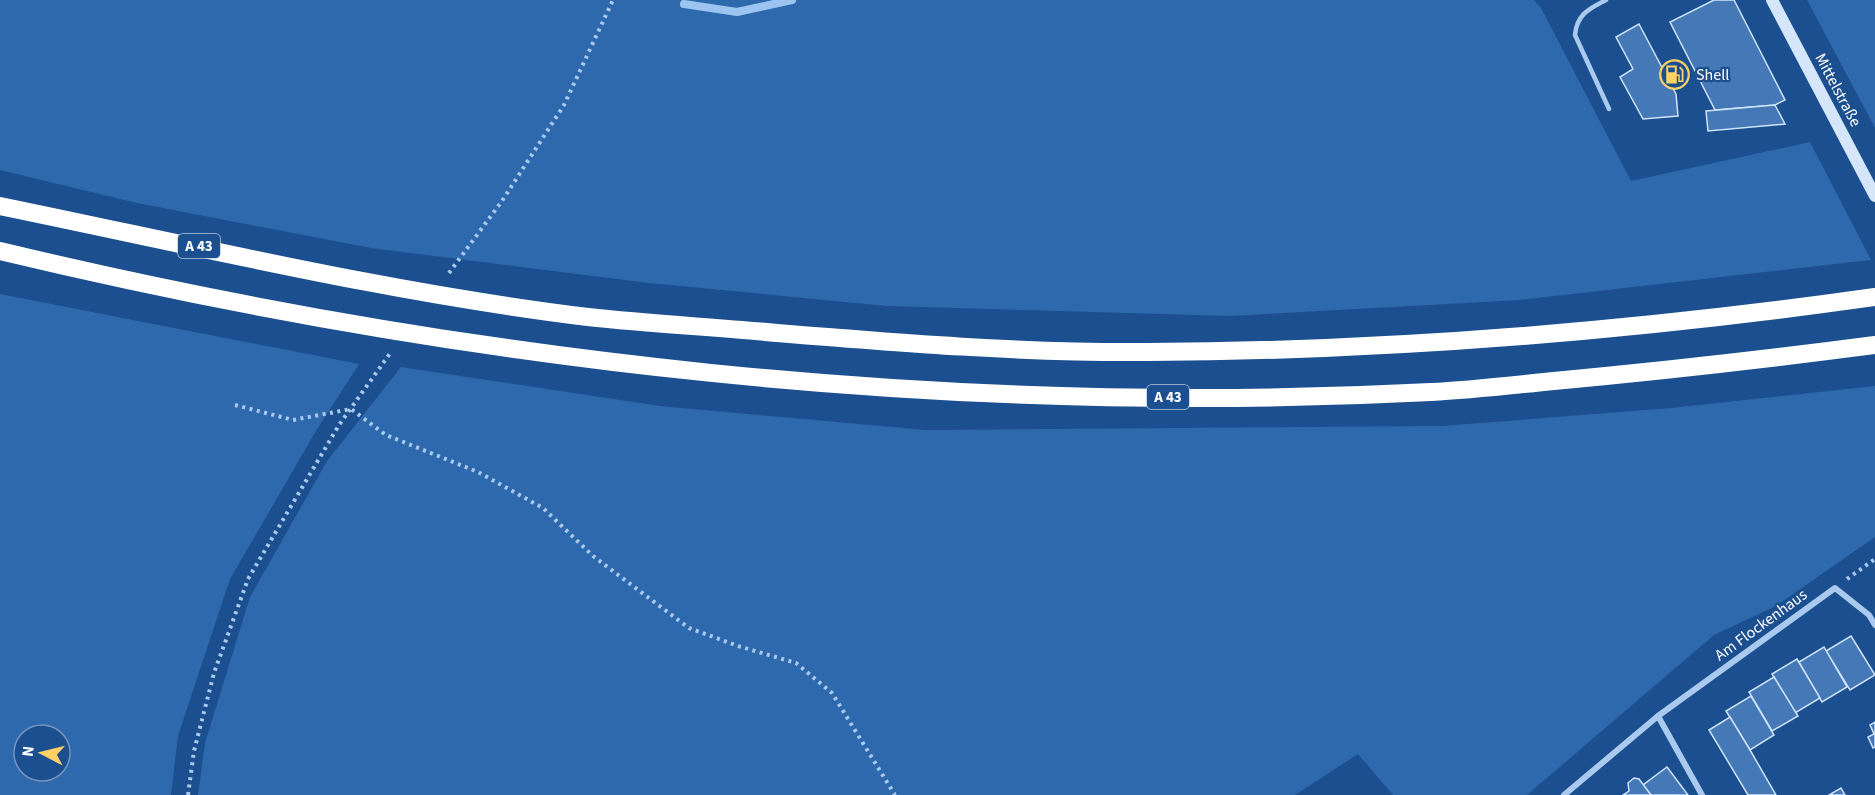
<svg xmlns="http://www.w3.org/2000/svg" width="1875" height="795" viewBox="0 0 1875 795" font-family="'Source Sans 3',sans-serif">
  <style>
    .green { fill: #2e69ad; fill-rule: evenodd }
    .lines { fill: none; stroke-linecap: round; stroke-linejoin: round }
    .stream { stroke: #9cc4f0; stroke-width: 8 }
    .building { fill: #4478b7; stroke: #cfe3fa; stroke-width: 1.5 }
    .path { stroke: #a9c9ee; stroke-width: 4; stroke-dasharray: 3 4.5; stroke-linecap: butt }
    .service { stroke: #a9c9ee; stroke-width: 4.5 }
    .minor { stroke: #a9c9ee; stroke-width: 6 }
    .secondary { stroke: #d6e6fa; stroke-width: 12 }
    .motorway { stroke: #fff; stroke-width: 18 }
    .labels { text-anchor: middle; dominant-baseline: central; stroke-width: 4.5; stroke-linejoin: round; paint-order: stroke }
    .shield { fill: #1b4f8f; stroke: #bbcadd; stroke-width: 1.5 }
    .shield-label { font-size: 15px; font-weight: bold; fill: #fff }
    .poi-label { font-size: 16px; fill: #fff; stroke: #1b4f8f; text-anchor: start }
    .street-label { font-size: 16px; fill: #fff; stroke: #1b4f8f }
  </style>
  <rect width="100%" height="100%" fill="#1b4f8f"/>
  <g class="green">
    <path d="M0,0h1534l7,8 90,173 179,-39 61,118 -352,40 -290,16 -342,-10 -238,-23 -278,-35 -234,-45 -137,-33z"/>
    <path d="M1807,0h68v128z"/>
    <path d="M0,294l359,70 -43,67 -86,148 -52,157 -7,59h-171zM24,735h36v36h-36z"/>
    <path d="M401,367l259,39 265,24 517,-4 229,-18 204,-22v151l-99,69 -62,29 -187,160h-134l-35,-41 -63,41h-1097l7,-52 45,-146 77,-136z"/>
  </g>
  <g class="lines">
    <path class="stream" d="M684,4l53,8 55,-12"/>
  </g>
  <g class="building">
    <path d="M1714,0h20l51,100 -10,5 -60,5 -45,-88z"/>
    <path d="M1639,24l37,70 2,22 -35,3 -23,-42 13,-8 -17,-32z"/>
    <path d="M1775,105l10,19 -77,7 -2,-20z"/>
    <path d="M1851,636l24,39 -25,15 -24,-39z"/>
    <path d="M1824,647l23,40 -25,15 -23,-40z"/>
    <path d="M1797,659l23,39 -25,15 -23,-39z"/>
    <path d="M1774,677l24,39 -26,15 -23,-39z"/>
    <path d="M1751,696l23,39 -24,15 -24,-39z"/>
    <path d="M1730,717l20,33 26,45h-28l-39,-65z"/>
    <path d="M1875,722v25l-2,1 -5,-11 6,-3 -4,-9z"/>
    <path d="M1667,767l21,28h-37l-8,-10z"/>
    <path d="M1634,778l5,1 12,16h-28l6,-4 -1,-8z"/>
    <path d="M1841,788l4,7h-16z"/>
  </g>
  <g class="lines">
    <g class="path">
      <path d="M449,273l53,-72 62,-96 49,-105"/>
      <path d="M235,405l58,15 58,-11 35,26 92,37 65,36 50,48 96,72 49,18 58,17 36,30 63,102"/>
      <path d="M1847,579l28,-20"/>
      <path d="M188,795l6,-44 20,-78 34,-94 91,-154 52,-73"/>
    </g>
    <path class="service" d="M1606,0c-17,9 -29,14 -31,35l34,74"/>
    <g class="minor">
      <path d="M1658,716l44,79"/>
      <path d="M1564,795l94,-79 177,-128 34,27 6,10"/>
    </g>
    <path class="secondary" d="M1772,0l103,196"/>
    <g class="motorway">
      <path d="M0,206c195,40 390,87 588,111 63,7 126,10 189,16 123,10 246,20 370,19 244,-1 487,-21 728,-55"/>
      <path d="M0,251c467,112 951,166 1431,141 41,-2 82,-7 123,-11 108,-10 214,-22 321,-36"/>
    </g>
  </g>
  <defs>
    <symbol id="fuel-ring" viewBox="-11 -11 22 22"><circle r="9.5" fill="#1b4f8f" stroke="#ffd166" stroke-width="1.5"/><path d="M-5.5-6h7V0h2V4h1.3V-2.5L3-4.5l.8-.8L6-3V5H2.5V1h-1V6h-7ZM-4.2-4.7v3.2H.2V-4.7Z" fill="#ffd166"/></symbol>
  </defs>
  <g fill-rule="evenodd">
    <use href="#fuel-ring" x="1658" y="58" width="33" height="33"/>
  </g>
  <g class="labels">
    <g class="shield">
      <rect x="178" y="234" width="42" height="24" rx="4.5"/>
      <rect x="1147" y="385" width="42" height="24" rx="4.5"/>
    </g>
    <g class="shield-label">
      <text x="199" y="246">A 43</text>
      <text x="1168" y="397">A 43</text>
    </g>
    <g class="poi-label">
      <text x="1696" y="75">Shell</text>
    </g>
    <g class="street-label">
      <text transform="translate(1838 90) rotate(62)">Mittelstraße</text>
      <text transform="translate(1761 625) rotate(-36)">Am Flockenhaus</text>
    </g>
  </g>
  <g transform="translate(42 753) rotate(277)"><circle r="28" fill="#1b4f8f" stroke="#7695bc" stroke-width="1.5"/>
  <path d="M0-4.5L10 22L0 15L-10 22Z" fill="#ffd166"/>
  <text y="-9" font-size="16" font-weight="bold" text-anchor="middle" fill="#ffffff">N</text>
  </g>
</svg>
